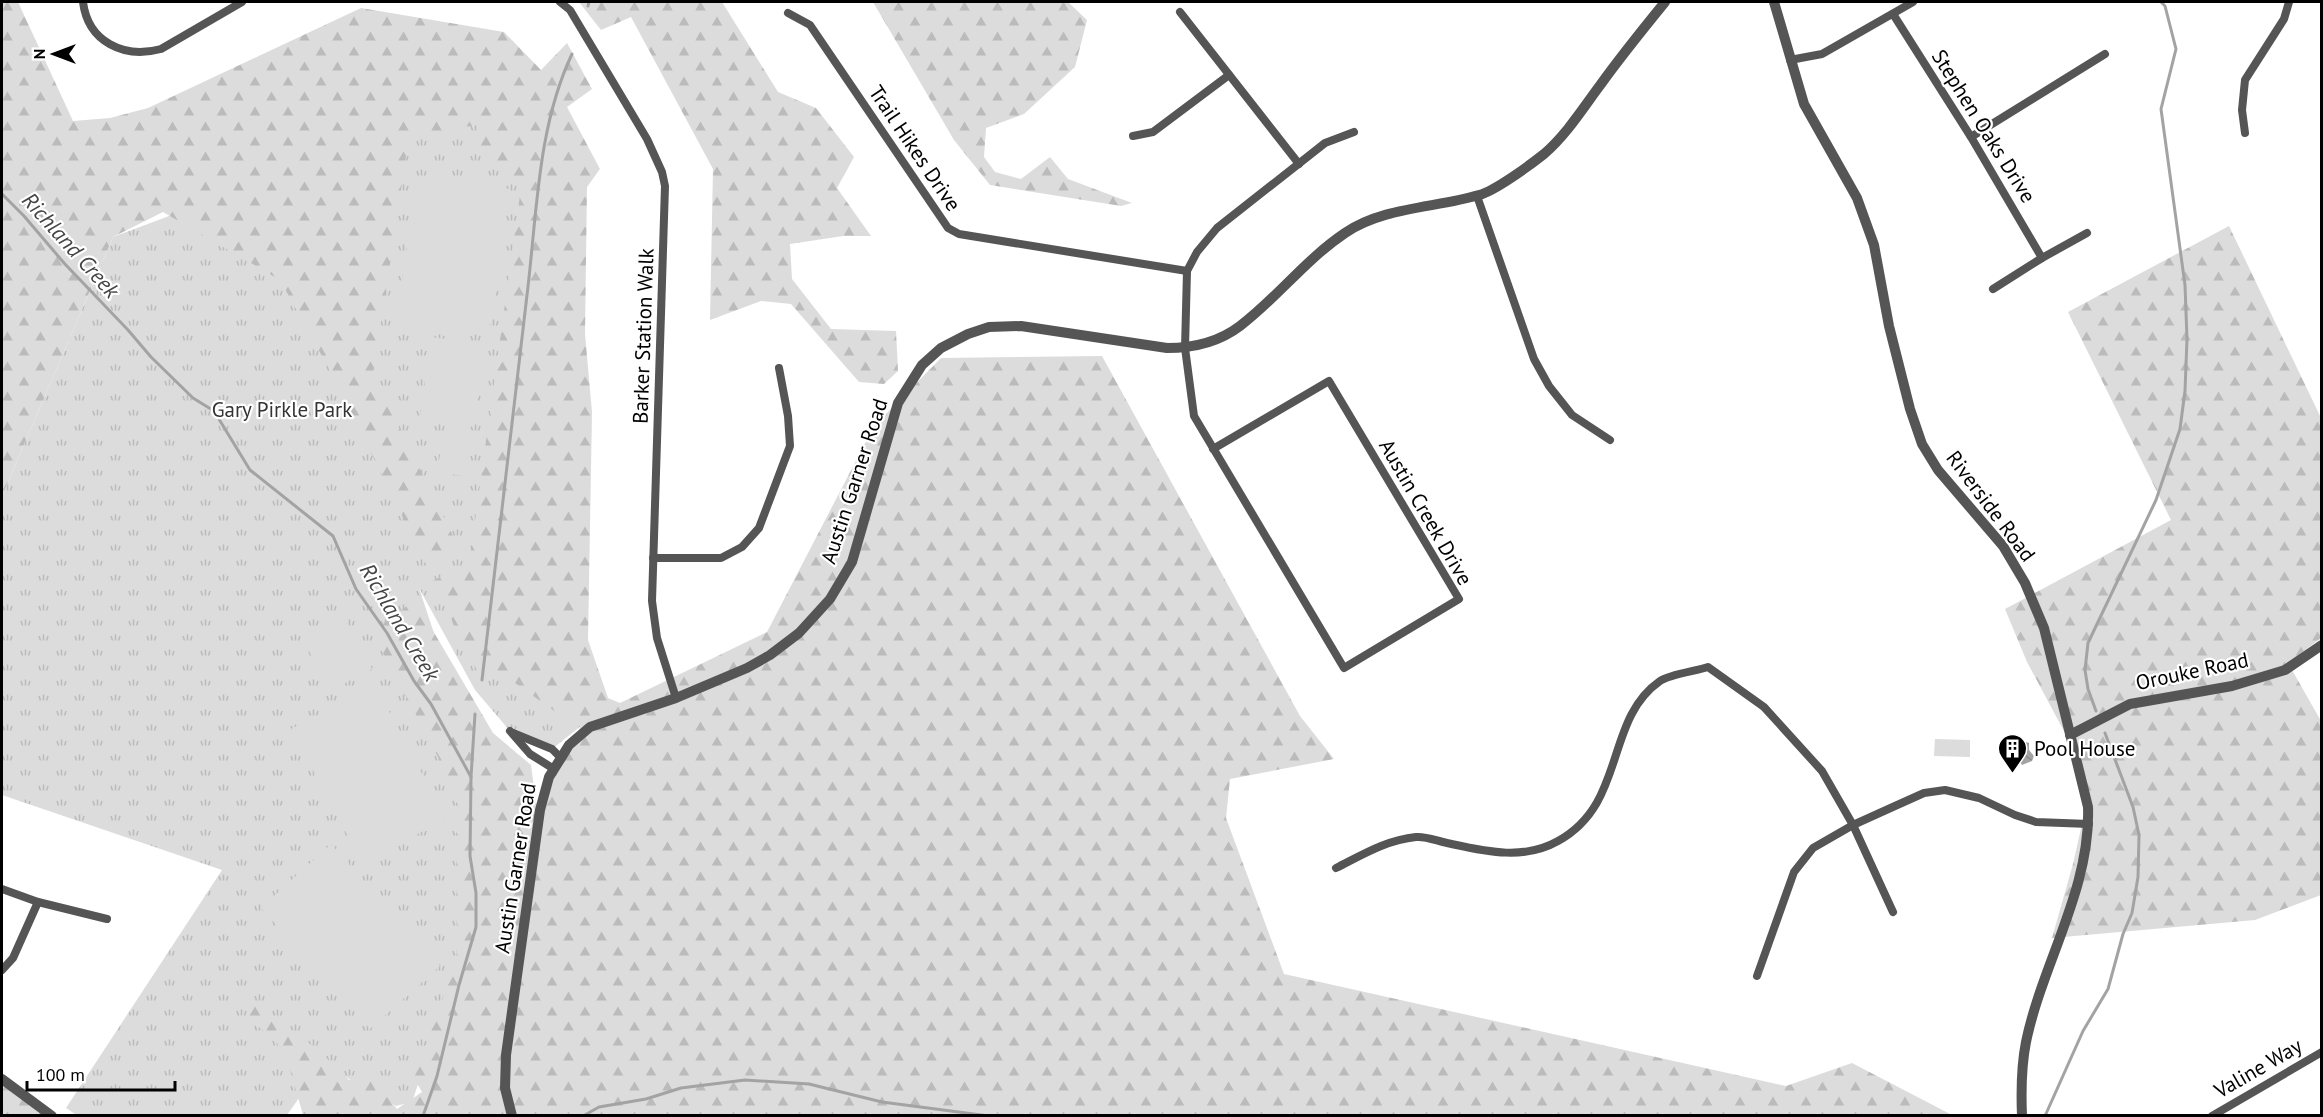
<svg xmlns="http://www.w3.org/2000/svg" width="2323" height="1117" viewBox="0 0 2323 1117" font-family="'PT Sans',sans-serif">
  <style>
    .grass { fill: url(#grass-tufts) }
    .forest { fill: url(#forest-firs) }
    .garden { fill: #dcdcdc }
    .water { fill: url(#water-waves) }
    .lines { fill: none; stroke-linecap: round; stroke-linejoin: round }
    .stream { stroke: #a3a3a3; stroke-width: 3 }
    .minor { stroke: #555; stroke-width: 8 }
    .tertiary { stroke: #555; stroke-width: 10 }
    .labels { text-anchor: middle; dominant-baseline: central; stroke-width: 4.5; stroke-linejoin: round; paint-order: stroke }
    .street-label { font-size: 21px; fill: #000; stroke: #fff }
    .park-label { font-size: 21px; fill: #333; stroke: #fff }
    .poi-label { font-size: 21px; fill: #000; stroke: #fff; text-anchor: start }
    .water-label { font-size: 22px; font-style: italic; fill: #444; stroke: #fff }
  </style>
  <defs>
    <pattern id="grass-tufts" width="24" height="20" patternUnits="userSpaceOnUse" patternTransform="scale(1.5)"><rect width="24" height="20" fill="#dcdcdc"/><path d="M3 7l-1-3M5 7V3M7 7l1-3M15 17l-1-3M17 17v-4M19 17l1-3" fill="none" stroke="#bbb"/></pattern>
    <pattern id="forest-firs" width="22" height="20" patternUnits="userSpaceOnUse" patternTransform="scale(1.5)"><rect width="22" height="20" fill="#dcdcdc"/><path d="M5 1l3.5 6h-7zM16 11l3.5 6h-7z" fill="#bbb"/></pattern>
    <pattern id="water-waves" width="16" height="10" patternUnits="userSpaceOnUse" patternTransform="scale(1.5)"><rect width="16" height="10" fill="#a3a3a3"/><path d="M0 5q4-4 8 0t8 0" fill="none" stroke="#8b8b8b"/></pattern>
  </defs>
  <rect width="100%" height="100%" fill="#fff"/>
  <path class="grass" d="M477,125l44,42 60,559 -29,23 -42,-18 -35,-41 -56,-102 107,323 -72,67 -42,124 -16,4 -73,-42 -36,51 -209,1 -12,-8 156,-238 -220,-75v-299l111,-259 281,-105z"/>
  <g class="forest">
    <path d="M2,2h16l55,119 37,-3 38,-10 213,-100 143,24 37,38 26,-27 25,46 -25,18 33,62 -13,18 -2,147 7,78 -4,228 20,58 12,5 147,-71 107,-206 67,-68 161,-2 198,360 34,43 -104,20 -4,39 58,156 502,112 66,-23 100,52h-1649l-14,-49 -13,-25 -28,-23 7,-16 64,49 30,29 20,-4 28,33 25,-17 -8,-14 43,-119 -1,-168 -84,-159 43,-32 78,133 38,32 5,39 45,-78 -21,-11 -59,-42 -20,5 -49,-97 37,-17 52,-376 -40,-32 -4,-31 -68,11 -36,239 87,175 -32,18 -95,-192 -53,-96 -117,-68 -50,25 -111,259z"/>
    <path d="M579,2h143l56,90 38,16 38,49 -17,31 34,48h-28l-53,8 2,35 39,50 65,2 2,40 -14,13 -25,-2 -68,-78 -30,-3 -51,19 3,-151 -82,-152 -30,13z"/>
    <path d="M873,2h195l19,18 -12,47 -51,47 -38,14 -2,29 11,15 26,7 29,-22 18,22 64,24 -11,3 -131,-21 -36,-45z"/>
    <path d="M2229,226l92,192v220l-33,25 33,58v174l-66,25 -203,18 21,-74 13,-58 -20,-71 -39,-73 -22,-53 166,-89 -103,-208z"/>
    <path d="M2,1084l48,31h-48z"/>
  </g>
  <g class="garden">
    <path d="M417,176l93,13 -21,147 -93,-13z"/>
    <path d="M431,337l54,7 -11,83 -54,-8z"/>
    <path d="M444,432l27,4 -7,40 -27,-4z"/>
    <path d="M344,616l28,53 -42,22 -28,-53z"/>
    <path d="M375,685l71,134 -84,44 -71,-134z"/>
    <path d="M1935,739l35,1v17l-36,-1z"/>
    <path d="M331,844l109,122 -70,63 -109,-121z"/>
  </g>
  <path class="water" d="M2022,741l7,2v7l5,6 -2,5 -10,4 -2,-3 1,-8 -5,-5 1,-4z"/>
  <g class="lines">
    <g class="stream">
      <path d="M588,6l1,-4"/>
      <path d="M2,194l22,22 40,47 64,67 23,27 42,41 21,13 36,59 83,66 23,53 31,44 27,48 17,23 40,73"/>
      <path d="M482,680c15,-128 30,-257 45,-385 10,-80 10,-167 45,-241"/>
      <path d="M2096,711l-8,-22 -3,-19 3,-27 68,-143 24,-71 5,-38 2,-52 -2,-54 -24,-176 15,-60 -11,-43 -4,-4"/>
      <path d="M423,1116l14,-40 22,-91 17,-58v-34l-6,-37 1,-79 4,-63"/>
      <path d="M583,1116l16,-9 47,-8 35,-11 64,-8 64,4 73,18 107,14"/>
      <path d="M2045,1116l38,-85 25,-42 15,-55 9,-21 6,-36 1,-42 -6,-28 -28,-74"/>
    </g>
    <g class="minor">
      <path d="M83,2c5,40 41,57 78,47l81,-47"/>
      <path d="M560,2l10,8 77,129 15,33 3,14 -13,415 5,37 19,60"/>
      <path d="M1180,12l119,152"/>
      <path d="M788,13l22,12 138,203 11,6 228,37"/>
      <path d="M1893,14l78,123 71,121"/>
      <path d="M1790,60l32,-6 91,-52"/>
      <path d="M2245,133l-3,-23 3,-30 39,-61 5,-17"/>
      <path d="M1133,136l20,-4 76,-57"/>
      <path d="M1971,137l134,-83"/>
      <path d="M1477,196l57,163 15,27 23,29 38,25"/>
      <path d="M1993,289l49,-31 45,-25"/>
      <path d="M1213,449l116,-68 130,218 -115,69 -150,-252 -9,-68 2,-77 10,-19 20,-24 108,-85 29,-11"/>
      <path d="M653,558h68l21,-11 17,-19 31,-82 -2,-30 -9,-48"/>
      <path d="M510,731l20,23 24,15"/>
      <path d="M513,733l39,16 9,9"/>
      <path d="M1336,868c26,-13 50,-28 80,-31 10,-1 21,4 31,6 37,8 76,18 111,-2 69,-38 46,-121 102,-160 10,-7 36,-10 48,-14l56,40 58,64 31,54 40,87"/>
      <path d="M2,889l36,13 69,17"/>
      <path d="M2,970l11,-12 25,-56"/>
      <path d="M1757,976l37,-104 19,-24 40,-23 42,-19 29,-13 21,-3 34,8 36,17 21,7 53,2"/>
      <path d="M2212,1116l110,-64"/>
    </g>
    <g class="tertiary">
      <path d="M1774,2l30,102 53,94 17,47 15,81 21,83 12,35 16,26 65,76 22,37 19,45 44,179c3,82 -46,157 -62,235 -5,25 -5,49 -4,74"/>
      <path d="M2070,735l60,-31 102,-18 53,-16 37,-25"/>
      <path d="M2,1079l50,37"/>
      <path d="M512,1116l-7,-28 1,-33 34,-245 9,-33 12,-19 8,-13 21,-18 86,-29 71,-30 23,-13 29,-22 31,-34 22,-37 46,-159 24,-38 19,-17 27,-14 21,-7 32,-1 146,22c25,0 52,-6 73,-22 37,-28 65,-66 105,-93 38,-26 90,-25 134,-38 16,-4 51,-30 65,-41 23,-20 39,-46 57,-70 20,-28 42,-55 64,-82"/>
    </g>
  </g>
  <defs>
    <symbol id="building-pin" viewBox="-11 -11 22 30"><path d="M0 17L-7.5 6A9.5 9.5 0 1 1 7.5 6Z" fill="#000" stroke="#fff"/><path d="M-4-6H4V6H1V3H-1V6H-4ZM-2.5-4.3h1.7v1.8h-1.7ZM.8-4.3h1.7v1.8H.8ZM-2.5-1h1.7V.8h-1.7ZM.8-1h1.7V.8H.8Z" fill="#fff"/></symbol>
  </defs>
  <g fill-rule="evenodd">
    <use href="#building-pin" x="1996" y="732" width="33" height="45"/>
  </g>
  <g class="labels">
    <g class="street-label">
      <text transform="translate(1984 126) rotate(58)">Stephen Oaks Drive</text>
      <text transform="translate(915 148) rotate(56)">Trail Hikes Drive</text>
      <text transform="translate(643 336) rotate(-88)">Barker Station Walk</text>
      <text transform="translate(854 481) rotate(-72)">Austin Garner Road</text>
      <text transform="translate(1991 506) rotate(53)">Riverside Road</text>
      <text transform="translate(1426 512) rotate(60)">Austin Creek Drive</text>
      <text transform="translate(2192 671) rotate(-12)">Orouke Road</text>
      <text transform="translate(515 868) rotate(-81)">Austin Garner Road</text>
      <text transform="translate(2258 1068) rotate(-30)">Valine Way</text>
    </g>
    <g class="park-label">
      <text x="282" y="409">Gary Pirkle Park</text>
    </g>
    <g class="poi-label">
      <text x="2034" y="748">Pool House</text>
    </g>
    <g class="water-label">
      <text transform="translate(71 245) rotate(48)">Richland Creek</text>
      <text transform="translate(400 622) rotate(59)">Richland Creek</text>
    </g>
  </g>
  <rect width="2323" height="1117" fill="none" stroke="#000000" stroke-width="6"/>
  <g transform="translate(54 54) rotate(270)" stroke="#ffffff" stroke-width="4.5" paint-order="stroke">
  <path d="M0-4.5L10 22L0 15L-10 22Z" fill="#000000"/>
  <text y="-9" font-size="16" font-weight="bold" text-anchor="middle" fill="#000000">N</text>
  </g>
  <path d="M27 1081v9h148v-9" fill="none" stroke="#000000" stroke-width="3"/>
  <text x="36" y="1081" font-size="18" fill="#000000" stroke="#ffffff" stroke-width="4.5" paint-order="stroke">100 m</text>
</svg>
